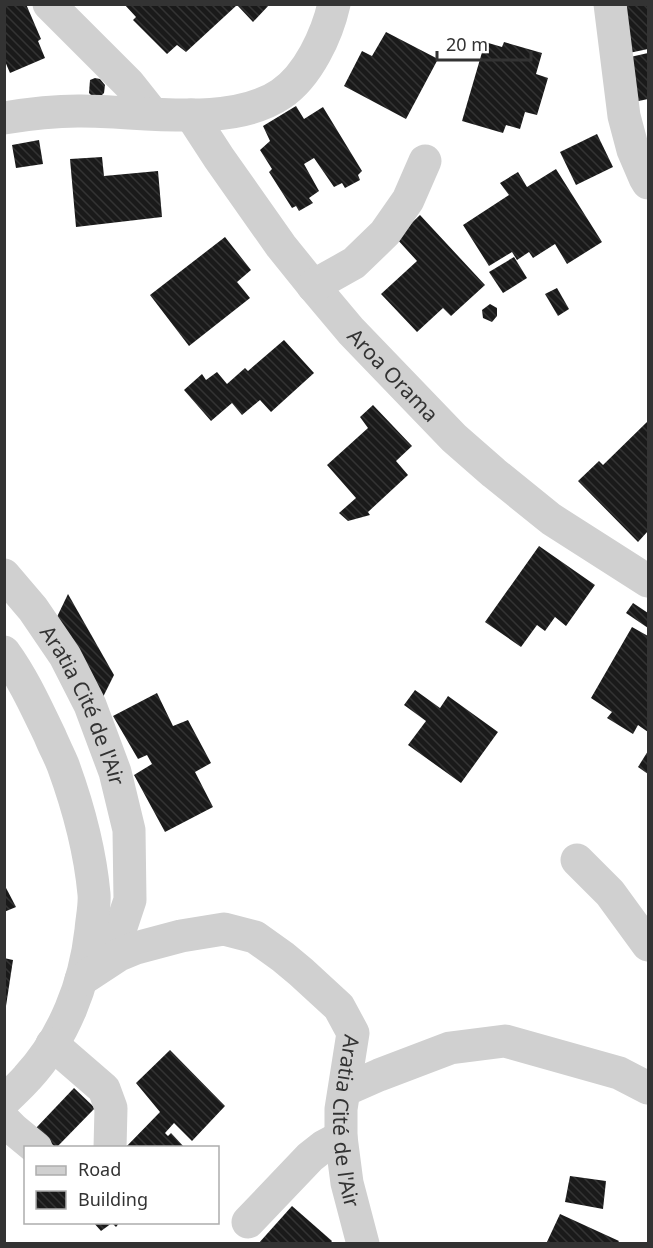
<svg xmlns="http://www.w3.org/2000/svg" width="653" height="1248" viewBox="0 0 653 1248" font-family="'Noto Sans',sans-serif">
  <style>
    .building { fill: url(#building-back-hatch) }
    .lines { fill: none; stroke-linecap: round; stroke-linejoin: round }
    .minor { stroke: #d0d0d0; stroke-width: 33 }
    .labels { text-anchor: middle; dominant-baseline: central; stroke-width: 6; stroke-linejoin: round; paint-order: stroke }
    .street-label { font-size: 21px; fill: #333; stroke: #fff }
  </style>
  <defs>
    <pattern id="building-back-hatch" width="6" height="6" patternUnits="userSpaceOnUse" patternTransform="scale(1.5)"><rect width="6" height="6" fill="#1a1a1a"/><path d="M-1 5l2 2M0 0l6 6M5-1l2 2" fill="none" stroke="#333"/></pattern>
  </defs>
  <rect width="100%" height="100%" fill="#fff"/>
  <g class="building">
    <path d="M4,4h22l15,35 -3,2 7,17 -35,15 -6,-14z"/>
    <path d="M124,4h146l-17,18 -16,-17 -51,47 -9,-7 -10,9 -34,-34 3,-3z"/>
    <path d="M623,4h25v45l-19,4z"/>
    <path d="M386,32l52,27 -32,60 -62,-33 18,-35 10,5z"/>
    <path d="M485,42l17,5 2,-5 38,11 -6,21 12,4 -11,37 -12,-3 -5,17 -14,-4 -3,8 -41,-12z"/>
    <path d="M648,53v46l-14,3 -8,-44z"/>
    <path d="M95,78l5,1 5,6 -1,8 -2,2 -9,2 -4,-4 1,-13z"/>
    <path d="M296,106l8,13 19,-12 39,64 -4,4 2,5 -15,8 -3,-5 -8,4 -20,-29 -10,6 15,27 -10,7 4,5 -14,8 -3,-5 -4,2 -23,-36 3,-3 -12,-19 10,-9 -7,-15z"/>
    <path d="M597,134l16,33 -37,18 -16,-33z"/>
    <path d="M39,140l4,24 -27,4 -4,-23z"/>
    <path d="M102,157l2,19 54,-5 4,46 -86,10 -6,-68z"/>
    <path d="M556,169l46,73 -35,22 -12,-20 -22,14 -4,-6 -12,8 -5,-8 -23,14 -26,-41 46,-30 -9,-12 18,-11 9,15z"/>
    <path d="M420,215l65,70 -34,31 -8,-8 -26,24 -36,-38 36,-33 -21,-23z"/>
    <path d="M225,237l26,33 -14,12 13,16 -61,48 -39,-51z"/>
    <path d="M514,257l13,21 -24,15 -14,-21z"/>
    <path d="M557,288l12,21 -11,7 -13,-22z"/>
    <path d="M490,304l7,4v8l-5,6 -9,-4 -1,-8z"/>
    <path d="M284,340l30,33 -43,39 -11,-12 -18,15 -10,-12 -21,18 -27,-31 18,-16 4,6 11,-8 10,12 18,-16 3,3z"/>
    <path d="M373,405l39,41 -16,15 12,14 -40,37 2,3 -22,6 -9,-8 17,-15 -29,-33 41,-37 -8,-11z"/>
    <path d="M648,421v110l-10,11 -60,-61 21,-20 4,4z"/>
    <path d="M539,546l56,39 -29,41 -11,-9 -10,14 -8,-6 -16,22 -36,-25z"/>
    <path d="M68,594l46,81 -12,24 -46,-80z"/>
    <path d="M633,603l15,10v15l-22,-15z"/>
    <path d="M632,627l16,9v96l-10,-7 -5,9 -26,-16 5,-6 -21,-14z"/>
    <path d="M415,690l25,18 8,-12 50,36 -37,51 -53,-38 18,-24 -22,-16z"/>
    <path d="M157,693l16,33 15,-6 23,43 -16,9 18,35 -48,25 -31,-57 18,-11 -5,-9 -9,4 -25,-43z"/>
    <path d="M648,751v23l-10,-7z"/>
    <path d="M4,884l12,23 -12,5z"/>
    <path d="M4,958l9,2 -7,46h-2z"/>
    <path d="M170,1050l55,56 -33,35 -18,-18 -9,10 3,3 3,-3 14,15h-60l35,-36 -24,-29z"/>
    <path d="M74,1088l21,20 -39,40 -20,-20z"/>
    <path d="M570,1176l36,5 -3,28 -38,-7z"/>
    <path d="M292,1206l40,35 -2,3h-72z"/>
    <path d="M560,1214l59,27 -2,3h-71z"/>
    <path d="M93,1222h27l-4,5 -4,-4 -11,8z"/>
  </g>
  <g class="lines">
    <g class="minor">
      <path d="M49,4l80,80 23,29"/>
      <path d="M610,4l14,112 9,34 12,28 3,5"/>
      <path id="s1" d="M191,115l28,43 62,88 33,41 37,44 103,107 40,35 57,46 97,62"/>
      <path d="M4,118c24,-4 50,-7 74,-7 59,-1 152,18 203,-17 27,-18 46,-59 53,-90"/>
      <path d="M313,286l41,-23 31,-30 23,-33 17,-39"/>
      <path id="s2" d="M4,575l29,34 32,47 25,49 25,67 14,58 1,70 -15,45 -20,21"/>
      <path d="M4,652c19,26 32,55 46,84 4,10 9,19 13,29 15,41 27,85 31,129 1,11 -2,24 -3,36 -6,54 -27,108 -64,148 -7,8 -15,15 -23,23"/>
      <path d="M577,860l33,33 38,52"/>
      <path id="s3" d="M81,980l38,-25 17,-7 45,-12 43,-7 31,8 28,20 18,15 38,35 14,26 -12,76v28l6,46 16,61"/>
      <path d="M52,1044l52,45 7,19 -1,40"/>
      <path d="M345,1090l34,-15 71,-27 55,-7 114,32 29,15"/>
      <path d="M4,1120l9,9 23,19"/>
      <path d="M248,1222l62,-65 14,-11 17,-9"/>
    </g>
  </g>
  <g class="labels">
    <g class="street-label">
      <text stroke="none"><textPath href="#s1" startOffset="330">Aroa Orama</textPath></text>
      <text stroke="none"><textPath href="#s2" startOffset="154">Aratia Cité de l'Air</textPath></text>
      <text stroke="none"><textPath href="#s3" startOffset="414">Aratia Cité de l'Air</textPath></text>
    </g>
  </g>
  <rect width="653" height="1248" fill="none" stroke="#333333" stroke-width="12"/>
  <rect x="24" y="1146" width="195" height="78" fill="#ffffff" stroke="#adadad" stroke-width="1.5"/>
  <rect x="36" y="1166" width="30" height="9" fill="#d0d0d0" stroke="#adadad" stroke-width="1.5"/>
  <text x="78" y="1176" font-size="18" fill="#333333">Road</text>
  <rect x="36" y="1191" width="30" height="18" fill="url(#building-back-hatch)" stroke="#adadad" stroke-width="1.5"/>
  <text x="78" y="1206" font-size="18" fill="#333333">Building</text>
  <path d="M437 51v9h94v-9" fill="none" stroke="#333333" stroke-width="3"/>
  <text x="446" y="51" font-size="18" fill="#333333" stroke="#ffffff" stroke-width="4.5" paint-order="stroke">20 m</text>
</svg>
